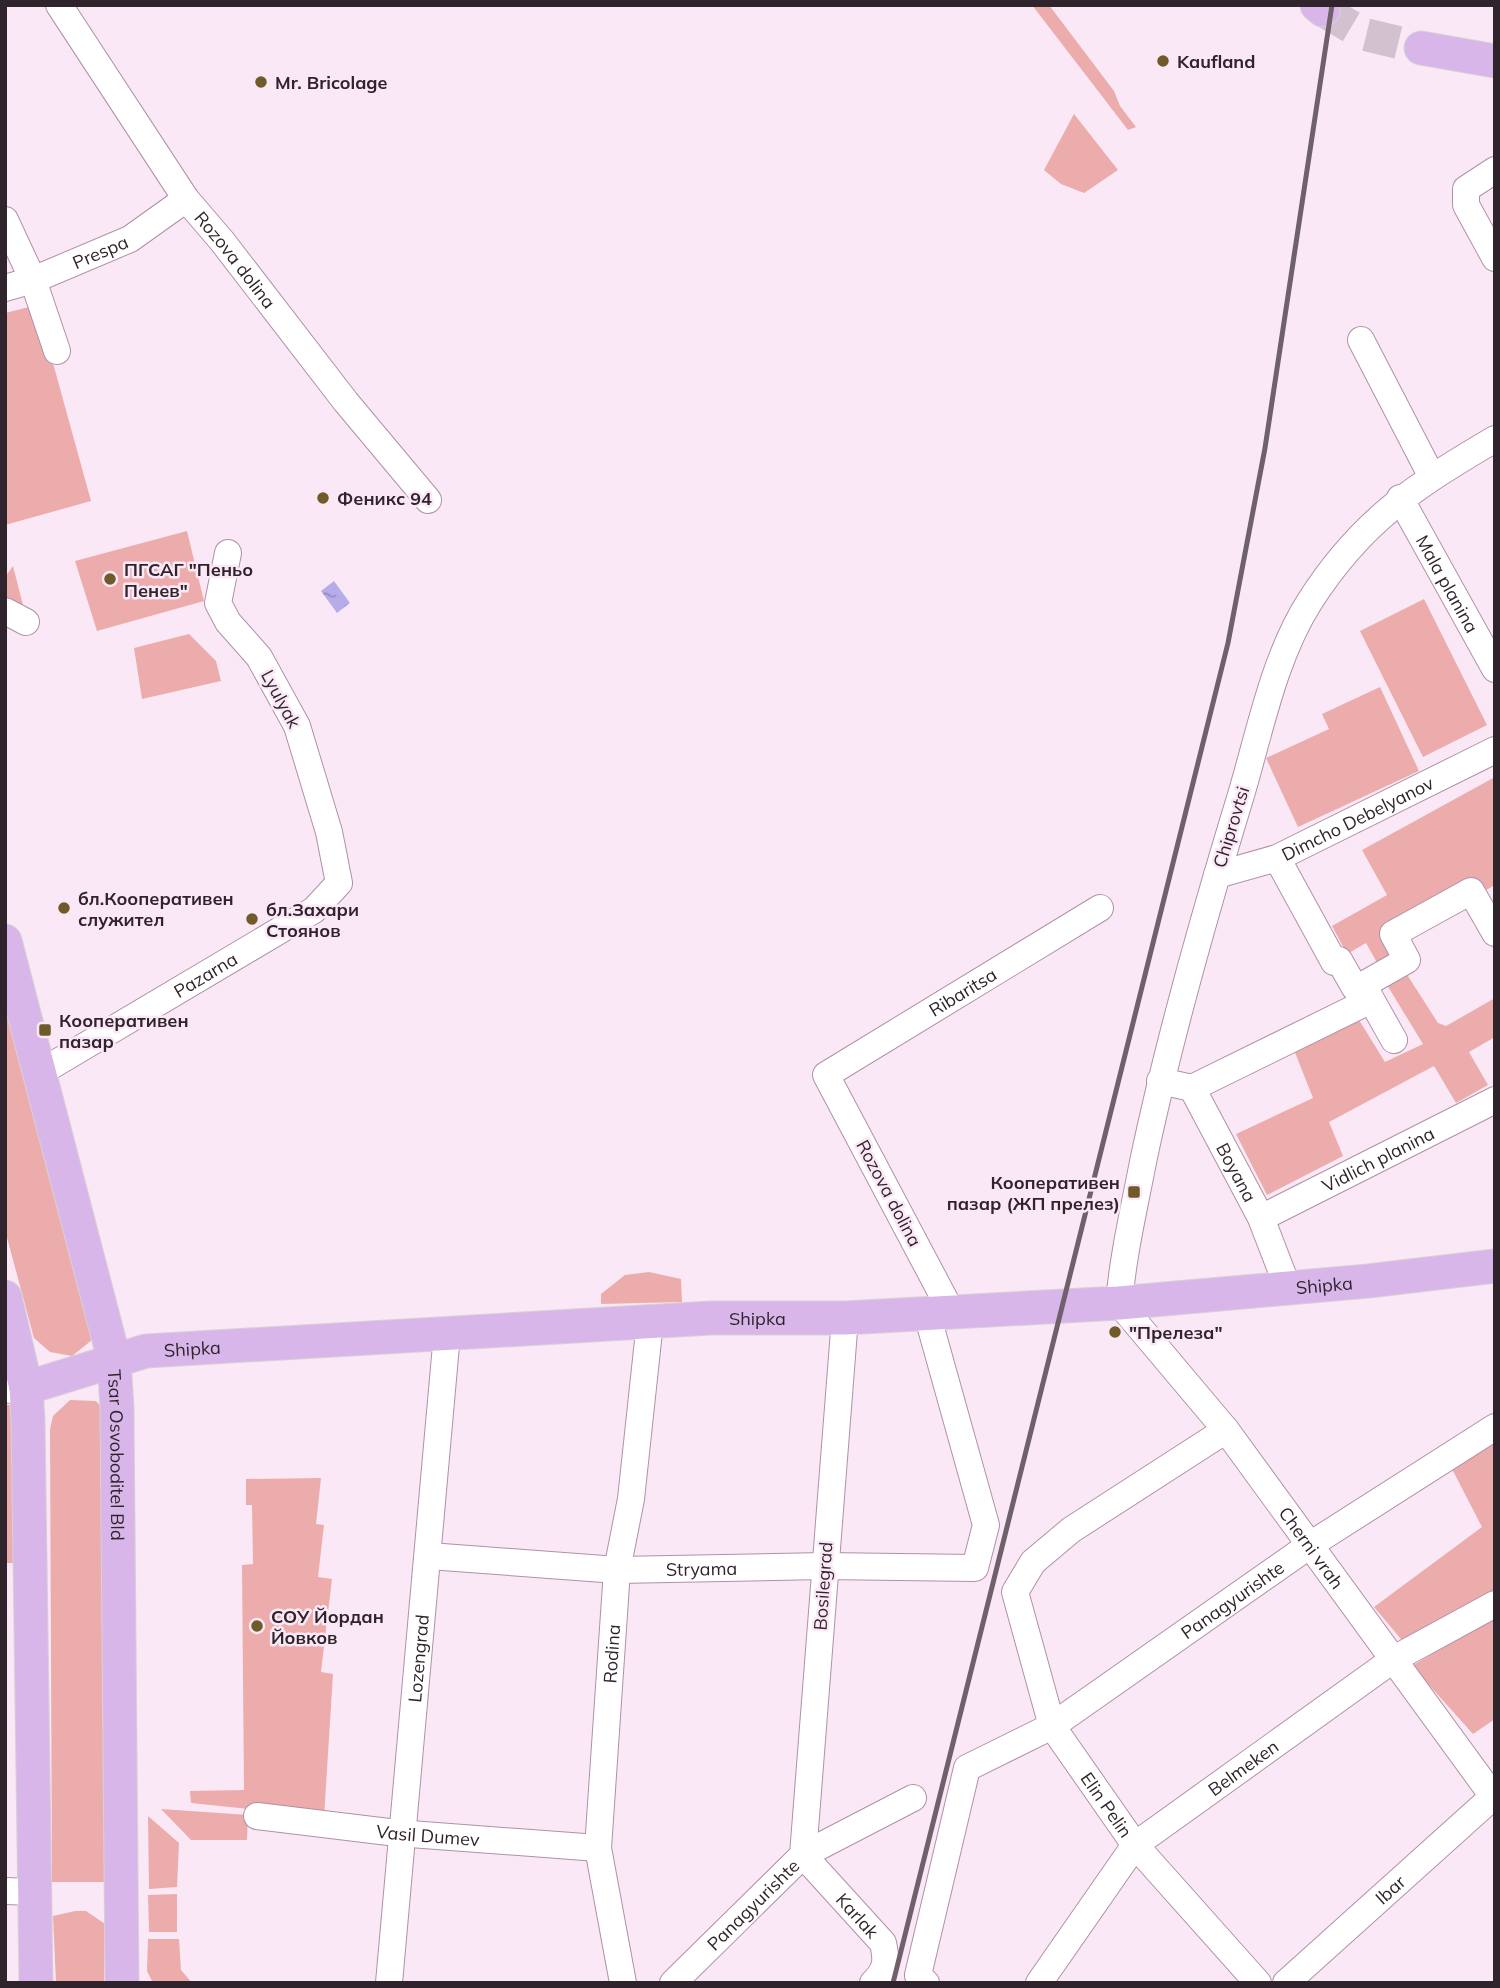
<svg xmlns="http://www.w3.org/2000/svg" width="1500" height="1988" viewBox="0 0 1500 1988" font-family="Mulish,sans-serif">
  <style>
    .green { fill: #ecacab }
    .water { fill: url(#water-ripples) }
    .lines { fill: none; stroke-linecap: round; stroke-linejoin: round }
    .major-tunnel { stroke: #d2c1ce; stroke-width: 33; stroke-dasharray: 33 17; stroke-linecap: butt }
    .minor-casing { stroke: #af91a7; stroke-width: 28 }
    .major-casing { stroke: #d6d3d5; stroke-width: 35 }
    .minor { stroke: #fff; stroke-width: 26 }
    .major { stroke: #d9b6e9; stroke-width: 33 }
    .rail { stroke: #6f616b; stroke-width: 5 }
    .poi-dot { fill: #705a2a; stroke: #fbe8f6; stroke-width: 2.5 }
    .labels { text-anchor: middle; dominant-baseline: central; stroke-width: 5; stroke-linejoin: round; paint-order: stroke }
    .poi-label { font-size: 18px; font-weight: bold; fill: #30242c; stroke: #fbe8f6; text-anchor: start }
    .street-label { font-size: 18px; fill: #30242c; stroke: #fbe8f6 }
  </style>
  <defs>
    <pattern id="water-ripples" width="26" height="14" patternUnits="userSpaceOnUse" patternTransform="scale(1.75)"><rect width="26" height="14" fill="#b7acea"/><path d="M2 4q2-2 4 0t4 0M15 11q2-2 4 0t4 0" fill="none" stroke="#958cbe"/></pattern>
  </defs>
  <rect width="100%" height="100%" fill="#fbe8f6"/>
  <g class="green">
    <path d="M1032,5h17l65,86 6,15 16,21 -8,3z"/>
    <path d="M1074,114l44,56 -34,23 -23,-9 -17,-14z"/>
    <path d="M37,305l54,196 -86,24v-212z"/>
    <path d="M187,531l17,70 -107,30 -22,-70z"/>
    <path d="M13,566l11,43 -18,-3 -1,-29z"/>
    <path d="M1424,599l63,126 -64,32 -63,-126z"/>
    <path d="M189,634l27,27 5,20 -79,18 -8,-51z"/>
    <path d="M1380,687l39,84 -121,56 -32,-69 63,-29 -7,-15z"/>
    <path d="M1495,777v108l-105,58 8,14 -18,11 -14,-25 -19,11 -15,-28 55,-31 -25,-45z"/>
    <path d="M1406,973l32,50 8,3 49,-28v39l-26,15 19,33 -32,18 -22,-37 -105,56 14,34 -76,39 -31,-61 77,-36 -19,-48 65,-30 26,42 38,-18 -36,-59z"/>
    <path d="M5,1003l87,337 -20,16 -22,-4 -16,-14 -29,-108z"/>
    <path d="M649,1272l32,7 1,23 -81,2v-10l24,-19z"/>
    <path d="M70,1400l26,1 8,9 3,29 -3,443h-52l-2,-453 3,-13z"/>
    <path d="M5,1405h8l12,158h-20z"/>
    <path d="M1495,1439v153l-89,53 -32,-38 108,-80 -31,-60z"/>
    <path d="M321,1478l-5,46 8,1 -6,52 14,2 -11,93 12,2 -9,143 -133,-14 -1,-12 54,-1 -2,-225 11,-1 -1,-59h-6v-26z"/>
    <path d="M1495,1617v102l-22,15 -61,-68z"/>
    <path d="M161,1809l87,6 -1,25h-56z"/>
    <path d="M148,1816l31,27 -2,44 -28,2z"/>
    <path d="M177,1894v38h-28l-1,-37z"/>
    <path d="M75,1911h11l19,13 -1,59h-48l-3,-67z"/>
    <path d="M148,1939h31l2,31 11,13h-39l-6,-12z"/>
  </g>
  <path class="water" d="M334,581l16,22 -13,10 -16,-22z"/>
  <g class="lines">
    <path class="major-tunnel" d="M1323,10l40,24 58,14"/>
    <defs>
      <g id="minor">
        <path id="s1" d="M59,5l127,194 36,42 124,161 82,98"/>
        <path d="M1495,170l-29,19v16l29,53"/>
        <path d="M5,220l28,60 24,71"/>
        <path id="s2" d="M5,288l28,-8 97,-41 56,-40"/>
        <path d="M1361,340l71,137"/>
        <path id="s3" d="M1495,439c-80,47 -134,82 -185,162 -36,56 -50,130 -69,194 -37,121 -72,243 -98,367 -9,47 -20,93 -24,141l107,127 269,369"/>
        <path id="s4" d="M1400,498l95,171"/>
        <path d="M5,611l21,11"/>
        <path d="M1277,858l57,104 5,-2 16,28 8,-3 31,55"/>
        <path id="s5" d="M1217,875l60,-17 218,-108"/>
        <path d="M1363,985l44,-25 -14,-26 78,-43 24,42"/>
        <path id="s6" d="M41,1072l273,-162 25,-27 -10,-51 -32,-106 -38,-69 -31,-35 -10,-19 10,-50"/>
        <path id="s7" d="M1160,1081l32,7 69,130 27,70"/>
        <path d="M1192,1088l179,-88"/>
        <path id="s8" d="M1261,1218l234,-118"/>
        <path id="s9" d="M951,1311l-125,-236 274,-167"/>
        <path id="s10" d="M845,1318l-42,537 80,88c4,18 4,26 -10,40"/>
        <path d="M5,1390l21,-2"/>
        <path id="s11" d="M1226,1430l-155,100 -38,32 -18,30 37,134 83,119 123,138"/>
        <path id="s12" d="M429,1556l188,14 207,-4 151,2 11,-43 -59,-211"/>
        <path id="s13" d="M257,1816l140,17 201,15"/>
        <path d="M5,1891l29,1"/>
        <path id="s14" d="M389,1983l58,-649"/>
        <path id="s15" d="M623,1983l-25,-135 19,-278 14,-71 19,-177"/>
        <path id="s16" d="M673,1983l130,-128 110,-57"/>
        <path id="s17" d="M926,1983l-8,-8 49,-207 85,-42 258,-181 185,-118"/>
        <path id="s18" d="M1039,1983l96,-138 259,-186 101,-55"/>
        <path id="s19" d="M1286,1983l209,-188"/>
      </g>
      <g id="major">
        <path d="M1317,5l6,5"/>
        <path d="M1421,48l74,13"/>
        <path id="s20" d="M5,941l109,418 3,49 5,575"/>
        <path d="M5,1297l21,91 2,32 8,563"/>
        <path id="s21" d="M26,1388l120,-37 565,-33h134l274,-15 249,-22 127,-15"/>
      </g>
    </defs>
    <use href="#minor" class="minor-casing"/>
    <use href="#major" class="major-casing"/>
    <use href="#minor" class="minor"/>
    <use href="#major" class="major"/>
    <path class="rail" d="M893,1983l335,-1340 37,-195 67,-443"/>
  </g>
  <g class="poi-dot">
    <circle cx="1163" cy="61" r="7"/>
    <circle cx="261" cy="82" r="7"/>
    <circle cx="323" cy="498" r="7"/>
    <circle cx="110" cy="579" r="7"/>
    <circle cx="64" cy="908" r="7"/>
    <circle cx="252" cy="919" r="7"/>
    <rect x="38" y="1023" width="14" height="14" rx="3.5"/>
    <rect x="1127" y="1185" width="14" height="14" rx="3.5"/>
    <circle cx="1115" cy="1332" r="7"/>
    <circle cx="257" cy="1626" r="7"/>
  </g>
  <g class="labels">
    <g class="poi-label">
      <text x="1177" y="61">Kaufland</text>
      <text x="275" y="82">Mr. Bricolage</text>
      <text x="337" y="498">Феникс 94</text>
      <text x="124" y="569">ПГСАГ "Пеньо<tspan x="124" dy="21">Пенев"</tspan></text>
      <text x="78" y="898">бл.Кооперативен<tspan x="78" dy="21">служител</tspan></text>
      <text x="266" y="909">бл.Захари<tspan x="266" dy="21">Стоянов</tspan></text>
      <text x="59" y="1020">Кооперативен<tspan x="59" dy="21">пазар</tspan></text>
      <text x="1120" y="1182" text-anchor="end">Кооперативен<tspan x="1120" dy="21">пазар (ЖП прелез)</tspan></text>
      <text x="1129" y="1332">"Прелеза"</text>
      <text x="271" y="1616">СОУ Йордан<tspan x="271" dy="21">Йовков</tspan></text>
    </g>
    <g class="street-label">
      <text stroke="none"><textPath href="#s2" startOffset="102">Prespa</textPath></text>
      <text stroke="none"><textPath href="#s1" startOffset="310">Rozova dolina</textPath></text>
      <text stroke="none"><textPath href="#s4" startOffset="98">Mala planina</textPath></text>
      <text transform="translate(281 699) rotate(62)">Lyulyak</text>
      <text stroke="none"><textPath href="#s5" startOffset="152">Dimcho Debelyanov</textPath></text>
      <text transform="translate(1231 827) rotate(-73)">Chiprovtsi</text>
      <text stroke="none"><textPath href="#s6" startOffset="191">Pazarna</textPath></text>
      <text stroke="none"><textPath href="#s9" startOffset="427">Ribaritsa</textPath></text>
      <text stroke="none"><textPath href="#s8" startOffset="131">Vidlich planina</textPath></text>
      <text stroke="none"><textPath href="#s7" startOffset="128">Boyana</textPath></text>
      <text transform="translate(889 1193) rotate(62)">Rozova dolina</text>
      <text stroke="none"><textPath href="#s21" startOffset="1306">Shipka</textPath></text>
      <text stroke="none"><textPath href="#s21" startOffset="738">Shipka</textPath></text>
      <text stroke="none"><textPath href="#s21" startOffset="172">Shipka</textPath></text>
      <text stroke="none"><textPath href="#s20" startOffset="528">Tsar Osvoboditel Bld</textPath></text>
      <text stroke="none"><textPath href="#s3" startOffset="1290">Cherni vrah</textPath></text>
      <text stroke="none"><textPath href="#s12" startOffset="273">Stryama</textPath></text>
      <text transform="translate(823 1586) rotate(-86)">Bosilegrad</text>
      <text stroke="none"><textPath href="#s17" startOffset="539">Panagyurishte</textPath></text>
      <text stroke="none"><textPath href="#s15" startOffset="332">Rodina</textPath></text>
      <text stroke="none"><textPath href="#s14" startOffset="326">Lozengrad</textPath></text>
      <text stroke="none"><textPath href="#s18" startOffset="301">Belmeken</textPath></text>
      <text stroke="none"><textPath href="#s11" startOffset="504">Elin Pelin</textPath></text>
      <text stroke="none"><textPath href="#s13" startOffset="172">Vasil Dumev</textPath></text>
      <text stroke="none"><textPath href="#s19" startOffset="140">Ibar</textPath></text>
      <text stroke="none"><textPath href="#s16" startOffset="112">Panagyurishte</textPath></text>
      <text stroke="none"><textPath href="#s10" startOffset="620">Karlak</textPath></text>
    </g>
  </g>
  <rect width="1500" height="1988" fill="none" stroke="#30242c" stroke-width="14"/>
</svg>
